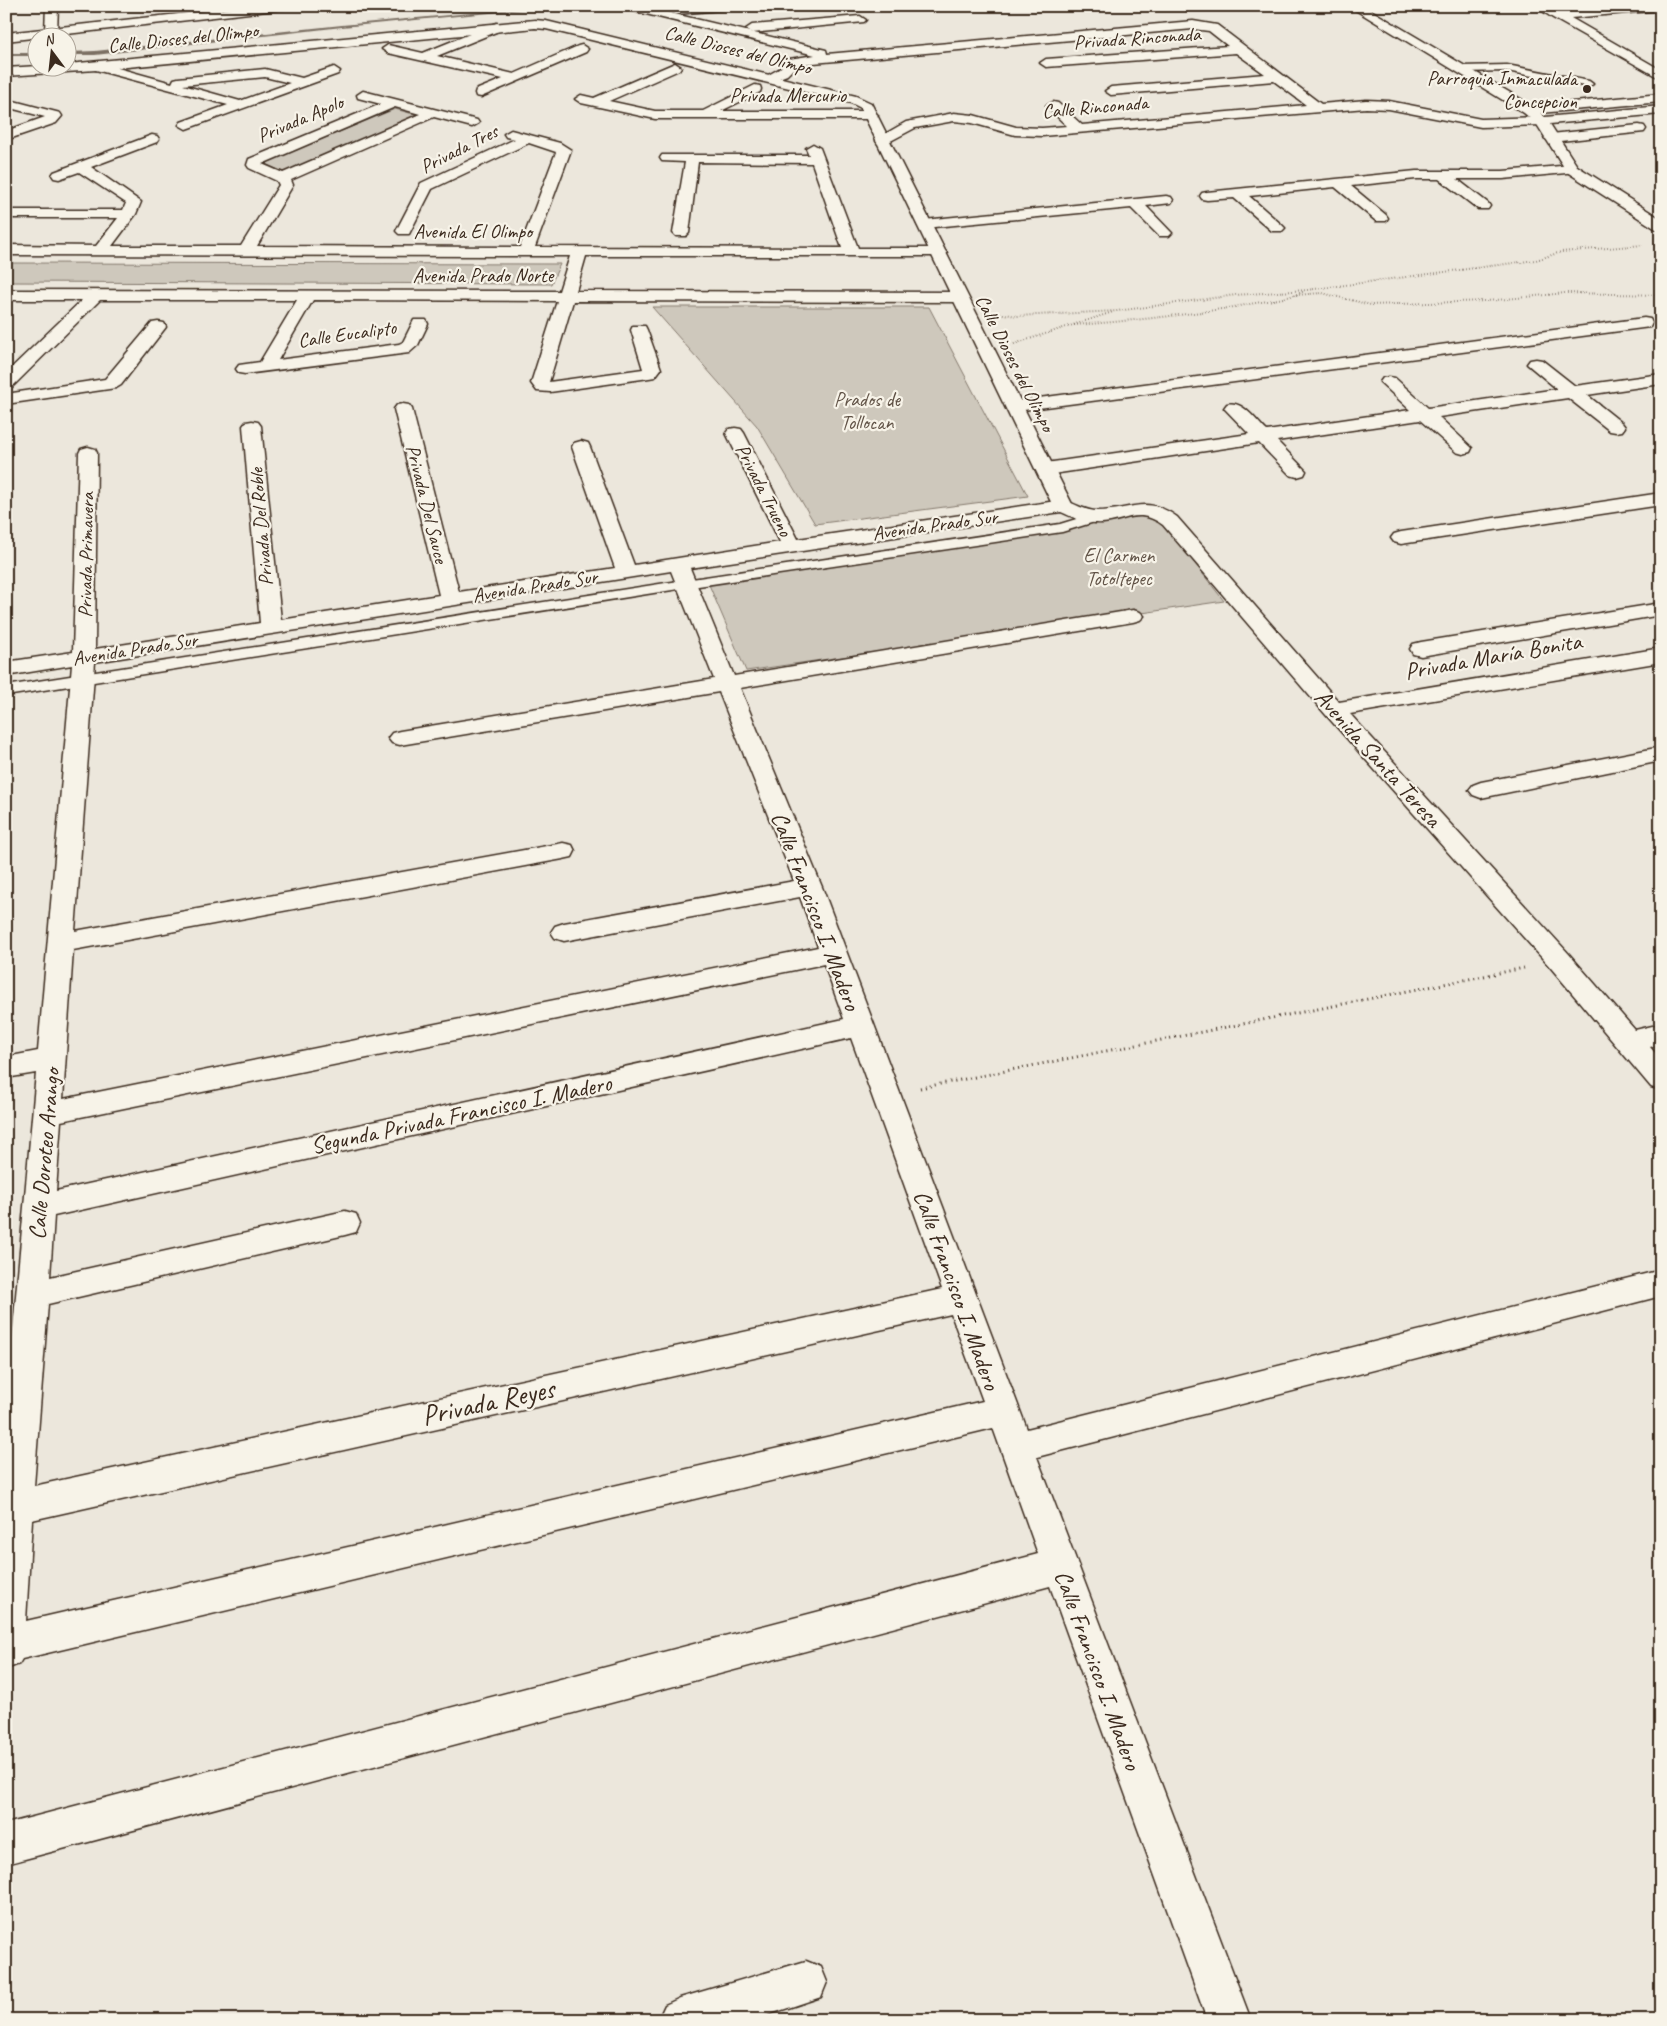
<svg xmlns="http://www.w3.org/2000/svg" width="1667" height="2026" viewBox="0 0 1667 2026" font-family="Caveat,sans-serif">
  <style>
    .green { fill: #cec8bc; stroke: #84796d }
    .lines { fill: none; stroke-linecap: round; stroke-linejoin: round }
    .stream { fill: #7c7064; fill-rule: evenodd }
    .lane-casing { stroke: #3b2a1e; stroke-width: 3 }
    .street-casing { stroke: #3b2a1e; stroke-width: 3 }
    .secondary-casing { stroke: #3b2a1e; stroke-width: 3 }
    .path-far1 { stroke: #3b2a1e; stroke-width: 2; stroke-dasharray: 0.5 2.5; stroke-linecap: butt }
    .path { stroke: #3b2a1e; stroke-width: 3; stroke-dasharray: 1 4; stroke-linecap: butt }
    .lane { fill: #f7f3e8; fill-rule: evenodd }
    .street { fill: #f7f3e8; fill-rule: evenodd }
    .secondary { fill: #f7f3e8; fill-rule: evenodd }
    .poi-dot { fill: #3b2a1e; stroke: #f7f3e8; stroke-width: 2 }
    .labels { text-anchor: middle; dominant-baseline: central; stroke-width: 4.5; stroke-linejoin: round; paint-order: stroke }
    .far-street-label { font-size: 20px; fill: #3b2a1e; stroke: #f7f3e8 }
    .far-poi-label { font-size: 20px; fill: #3b2a1e; stroke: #f7f3e8; text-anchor: end }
    .far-park-label { font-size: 20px; fill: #605246; stroke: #f7f3e8 }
    .street-label { font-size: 24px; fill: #3b2a1e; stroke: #f7f3e8 }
    .near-street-label { font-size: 29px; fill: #3b2a1e; stroke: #f7f3e8 }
  </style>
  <rect width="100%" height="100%" fill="#ece7dc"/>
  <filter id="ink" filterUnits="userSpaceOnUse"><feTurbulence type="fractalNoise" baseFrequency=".02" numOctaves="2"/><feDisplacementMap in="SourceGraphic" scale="10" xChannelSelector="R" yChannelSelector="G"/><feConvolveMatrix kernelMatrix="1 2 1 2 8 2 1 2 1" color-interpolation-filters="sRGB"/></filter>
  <g filter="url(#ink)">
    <g class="green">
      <path d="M395,109l22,6 -133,58 -20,-10z"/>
      <path d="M6,263l554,1 -9,20 -545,-2z"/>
      <path d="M652,307h277l99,189 -213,28 -58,-98z"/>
      <path d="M1153,510l71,91 -478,70 -39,-91z"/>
    </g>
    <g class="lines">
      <g class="stream">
        <path d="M544,6h20l-222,21 -247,28h-27v-3l27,-1 247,-26z"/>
        <rect x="6" y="53" width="32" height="3"/>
      </g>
      <defs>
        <g id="lane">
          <path d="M1507,65l82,16 4,3 -4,3 -82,-16 -45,1 -4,-3 4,-3z"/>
          <path d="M1096,513l7,4 -2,3 -39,12 -377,56 -679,108v-10l679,-106 375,-56z"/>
        </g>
        <g id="street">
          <path d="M46,6h12l-1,26 -6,4 -6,-4z"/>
          <path d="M208,6h12l3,8 -2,2h-8z"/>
          <path d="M619,6h22l185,44 1,4 366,-33 24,4 104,79 45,-4 23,1 92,18 61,-2 7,4 -7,4 -61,2 -92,-18 -23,-1 -324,28 -27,-1 -43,-12 -18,-2 -39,7 -32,17 -5,-1 -2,-3 2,-3 28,-16 48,-9 19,2 43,12 26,1 25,-2 -21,-20 7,-4 5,1 24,22 224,-20 -32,-24 -163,14 -6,-4 6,-4 154,-13 -29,-21 -190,14 -6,-4 6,-4 182,-13 -19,-15 -16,-2 -391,35 -5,1 -10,10 -18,7 -6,-4 16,-9 10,-10 26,-4 -194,-47z"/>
          <path d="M690,6h48l-6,3 -56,5 -6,-3 6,-3z"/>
          <path d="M1535,6h15l10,6 70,-6h31v4l-90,8 90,52v9l-108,-61z"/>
          <path d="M860,16l6,4 -2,2 -112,11 -6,-4 6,-4z"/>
          <path d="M497,23l6,4 -2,3 -64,26 77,18 64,-28 4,-1 6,4 -2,3 -105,45 -5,-1 -1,-3 1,-3 27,-11 -115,-26 -6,-4 6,-4 35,8z"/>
          <path d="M96,62l76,21 2,-4 4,-1 87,-9 37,9 32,-11 6,4 -2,3 -152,55 -7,-4 2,-3 47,-17 -136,-36 -2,-3zM265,77l25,6 -50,18 -57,-16z"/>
          <path d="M675,63l6,4 -2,3 -70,31 46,10h48l52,-26 5,1 1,3 -1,3 -39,19h150l7,4 -7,4h-216l-74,-16 -6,-4 6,-4 13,3z"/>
          <path d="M363,91l114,29 2,3 -7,4 -38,-10 -143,63 2,5 -36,61 263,1 36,-95 -27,-9 -97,46 -23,45h-10l-3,-3 25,-48 94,-44 -9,-2 -2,-3 7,-4 49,13 11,7 -36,97 307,1 -30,-85 -114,-1 -9,71 -3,3h-10l-3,-3 12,-71 -23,-1 -2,-3 2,-3h147l-3,-7 7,-4 7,4 38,100h81l5,2 3,3 -3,3h-358l-10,35 383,1 6,2 2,3 -2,3 -6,2 -386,-1 -24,81 94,-13 -12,-39 2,-4h12l2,4 14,39 -6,8 -6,1 -99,14 -13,-1 -6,-8 26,-82 -244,-1 -35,60 121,-16 4,-2 11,-22h12l2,4 -10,21 -9,8 -164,21 -6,-1 -3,-4 3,-4 21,-3 37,-62h-197l-88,87 -6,1v-15l76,-73h-76v-10l553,1 11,-35 -564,-1v-10l90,1 22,-28h-112v-8h117l3,-7 -47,-31 -20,7 -5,-1 -2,-3 2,-3 98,-37 5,1 2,3 -2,3 -66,25 50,35 -5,12 -24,32h129l38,-61 -2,-4 -28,-13 -2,-3 2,-6 132,-55 -23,-6 -1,-3zM395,107l25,7 -137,59 -21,-9z"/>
          <path d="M1661,94v8l-132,12 -7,-4 7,-4z"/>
          <path d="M6,99l54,14 2,3 -6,7 -50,17v-9l39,-14 -39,-10z"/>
          <path d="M1639,125l5,1 2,3 -2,3 -93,10 -7,-4 7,-4z"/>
          <path d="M1572,165l5,1 2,3 -2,3 -74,7h-46l31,24 2,3 -2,3h-10l-39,-30h-23l-65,7 35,29 2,3 -2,3h-10l-41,-34 -86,9 33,29 3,3 -3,3h-10l-38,-33 -27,2 -5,-1 -2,-3 2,-3 5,-1 209,-21h87z"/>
          <path d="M1166,196l5,1 2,3 -2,3 -25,3 26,27 -3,3h-10l-28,-28 -207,20 -5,-1 -2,-3 2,-3 5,-1z"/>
          <path d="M1644,318l6,1 2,4 -2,4 -634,84 -6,-1 -3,-4 3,-4 6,-1z"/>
          <path d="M158,322l6,1 2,4 -45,58 -5,3 -110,16v-10l99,-15 47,-56z"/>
          <path d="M1536,359l6,1 33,26 86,-12v10l-74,11 35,28 3,4 -3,4 -6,1 -6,-1 -42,-33 -129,19 33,31 -2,4 -7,2 -7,-2 -36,-32 -143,21 29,30 -2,4 -7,2 -7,-2 -31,-32 -213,32 -7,-2 -2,-4 2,-4 7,-2 203,-29 -25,-26 3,-4c16,-4 29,17 40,27l143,-21 -30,-28 3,-4 6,-1 6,1 33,30 129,-19 -30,-25 3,-4z"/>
          <path d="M403,404l6,1 3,4 47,183 156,-24 -43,-121 2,-4 7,-2 7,2 2,4 44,118 146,-23 -54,-109 3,-4 6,-1 6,1 3,4 54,106 265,-39c11,3 22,11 34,11 33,0 49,-17 80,6l162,185 322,-54v14l-311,52 219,240 66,76 26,-6v20l-11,3 11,13v30l-10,-3 -100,-119 -225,-253 -163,-190c-27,-20 -40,0 -68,-2 -12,-1 -23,-6 -34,-11l-371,56 44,108 399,-66 7,2 4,4 -4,4 -7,2 -393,66 82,199 205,542 634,-159v26l-624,161 214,563h-44l-157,-434 -1044,278v-40l1032,-270 -45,-126 -971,231 -3,5 -13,5v-262l30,-334 -30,5v-21l32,-6 34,-386 -66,11v-14l67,-10 6,-199 2,-4 7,-2 7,2 2,4 -2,196 165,-26 -17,-197 3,-4 6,-1 6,1 3,4 20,194 158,-25 -45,-186 3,-4zM671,571l43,108 -314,52 -8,2 -4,5 4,5 8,2 319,-53 75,189 -230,42 -9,3 -4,6 4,6 9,3 236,-44 18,50 -755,152 10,-149 490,-91 9,-2 3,-6 -3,-6 -9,-2 -488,88 20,-269zM824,964l20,55 -788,172 5,-70zM851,1038l91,251 -908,197 14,-182 297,-69 11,-3 4,-9 -4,-9 -11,-3 -295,66 4,-61zM951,1314l32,87 -957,220 6,-101z"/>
          <path d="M1661,493v12l-260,39 -7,-2 -3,-4 3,-4 7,-2z"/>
          <path d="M1661,603v12l-240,41 -8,-2 -3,-5 3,-5 8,-2z"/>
          <path d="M1661,747v14l-180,37 -8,-3 -4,-5 4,-5 8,-3z"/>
          <path d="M806,1961l15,6 6,15 -6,15 -69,23h-94l7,-15 15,-7z"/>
        </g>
        <g id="secondary">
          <path d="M251,6h39l-6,3 -278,32v-8z"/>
          <path d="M1349,6h15l170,101 11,10 116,-11v8l-111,10 27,42 84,53v11l-5,-1 -89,-57 -31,-49 -12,-10z"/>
          <path d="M535,20l11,1 310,75 15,7 202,403 -3,4 -7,2 -7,-2 -3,-4 -189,-391 -3,-7 -10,-5 -305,-74 -11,-1 -439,42 -90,6v-8l32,-2 30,2v-4z"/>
        </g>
      </defs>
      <use href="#lane" class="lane-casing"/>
      <use href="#street" class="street-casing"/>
      <use href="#secondary" class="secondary-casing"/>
      <g class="path-far1">
        <path d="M1296,295l26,-2 49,12 116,-4 78,-8 96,2"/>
        <path d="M997,313l20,3 100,-5 119,-16 71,-5 229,-30 25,-8 82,-7"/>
        <path d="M1074,325c57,-4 115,-10 171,-20 20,-4 42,-6 60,-14"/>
        <path d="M1014,344l99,-32"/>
      </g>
      <path class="path" d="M920,1088l604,-120"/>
      <use href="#lane" class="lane"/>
      <use href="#street" class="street"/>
      <use href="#secondary" class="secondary"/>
    </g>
  </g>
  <circle class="poi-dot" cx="1587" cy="89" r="5"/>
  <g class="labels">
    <g class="far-street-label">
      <text transform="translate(183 38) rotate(-6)">Calle Dioses del Olimpo</text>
      <text transform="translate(1137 38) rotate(-4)">Privada Rinconada</text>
      <text transform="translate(738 50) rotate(14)">Calle Dioses del Olimpo</text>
      <text x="788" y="95">Privada Mercurio</text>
      <text transform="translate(1095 107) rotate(-5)">Calle Rinconada</text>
      <text transform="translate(300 119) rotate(-23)">Privada Apolo</text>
      <text transform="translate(459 149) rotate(-27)">Privada Tres</text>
      <text x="473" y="231">Avenida El Olimpo</text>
      <text x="483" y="275">Avenida Prado Norte</text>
      <text transform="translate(347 334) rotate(-8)">Calle Eucalipto</text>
      <text transform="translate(1015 363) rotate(63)">Calle Dioses del Olimpo</text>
      <text transform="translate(764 490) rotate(63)">Privada Trueno</text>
      <text transform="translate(427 504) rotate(76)">Privada Del Sauce</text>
      <text transform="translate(935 525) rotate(-8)">Avenida Prado Sur</text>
      <text transform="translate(261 527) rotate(-95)">Privada Del Roble</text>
      <text transform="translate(86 555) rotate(-89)">Privada Primavera</text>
      <text transform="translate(535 586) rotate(-9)">Avenida Prado Sur</text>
      <text transform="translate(135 649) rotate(-9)">Avenida Prado Sur</text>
    </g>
    <g class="far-poi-label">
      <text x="1577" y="78">Parroquia Inmaculada<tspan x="1577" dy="23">Concepcion</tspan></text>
    </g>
    <g class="far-park-label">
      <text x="867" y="399">Prados de<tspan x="867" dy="23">Tollocan</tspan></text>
      <text x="1119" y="555">El Carmen<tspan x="1119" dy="23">Totoltepec</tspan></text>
    </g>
    <g class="street-label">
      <text transform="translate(1493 656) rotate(-10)">Privada María Bonita</text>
      <text transform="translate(1378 758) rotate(48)">Avenida Santa Teresa</text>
      <text transform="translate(816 911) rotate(69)">Calle Francisco I. Madero</text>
      <text transform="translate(461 1114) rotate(-12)">Segunda Privada Francisco I. Madero</text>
      <text transform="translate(44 1154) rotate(-85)">Calle Doroteo Arango</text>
      <text transform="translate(957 1290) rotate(70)">Calle Francisco I. Madero</text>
      <text transform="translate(1098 1670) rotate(70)">Calle Francisco I. Madero</text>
    </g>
    <g class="near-street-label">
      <text transform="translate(488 1402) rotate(-12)">Privada Reyes</text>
    </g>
  </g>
  <rect width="1667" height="2026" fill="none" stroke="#f7f3e8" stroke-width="25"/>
  <rect x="12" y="12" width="1642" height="2001" fill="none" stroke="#3b2a1e" stroke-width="2" filter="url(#ink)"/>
  <g transform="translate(52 52) rotate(345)"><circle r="24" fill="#f7f3e8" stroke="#aca397"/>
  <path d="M0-4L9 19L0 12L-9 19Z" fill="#3b2a1e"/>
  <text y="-8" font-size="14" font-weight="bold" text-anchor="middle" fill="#3b2a1e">N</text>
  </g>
</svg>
